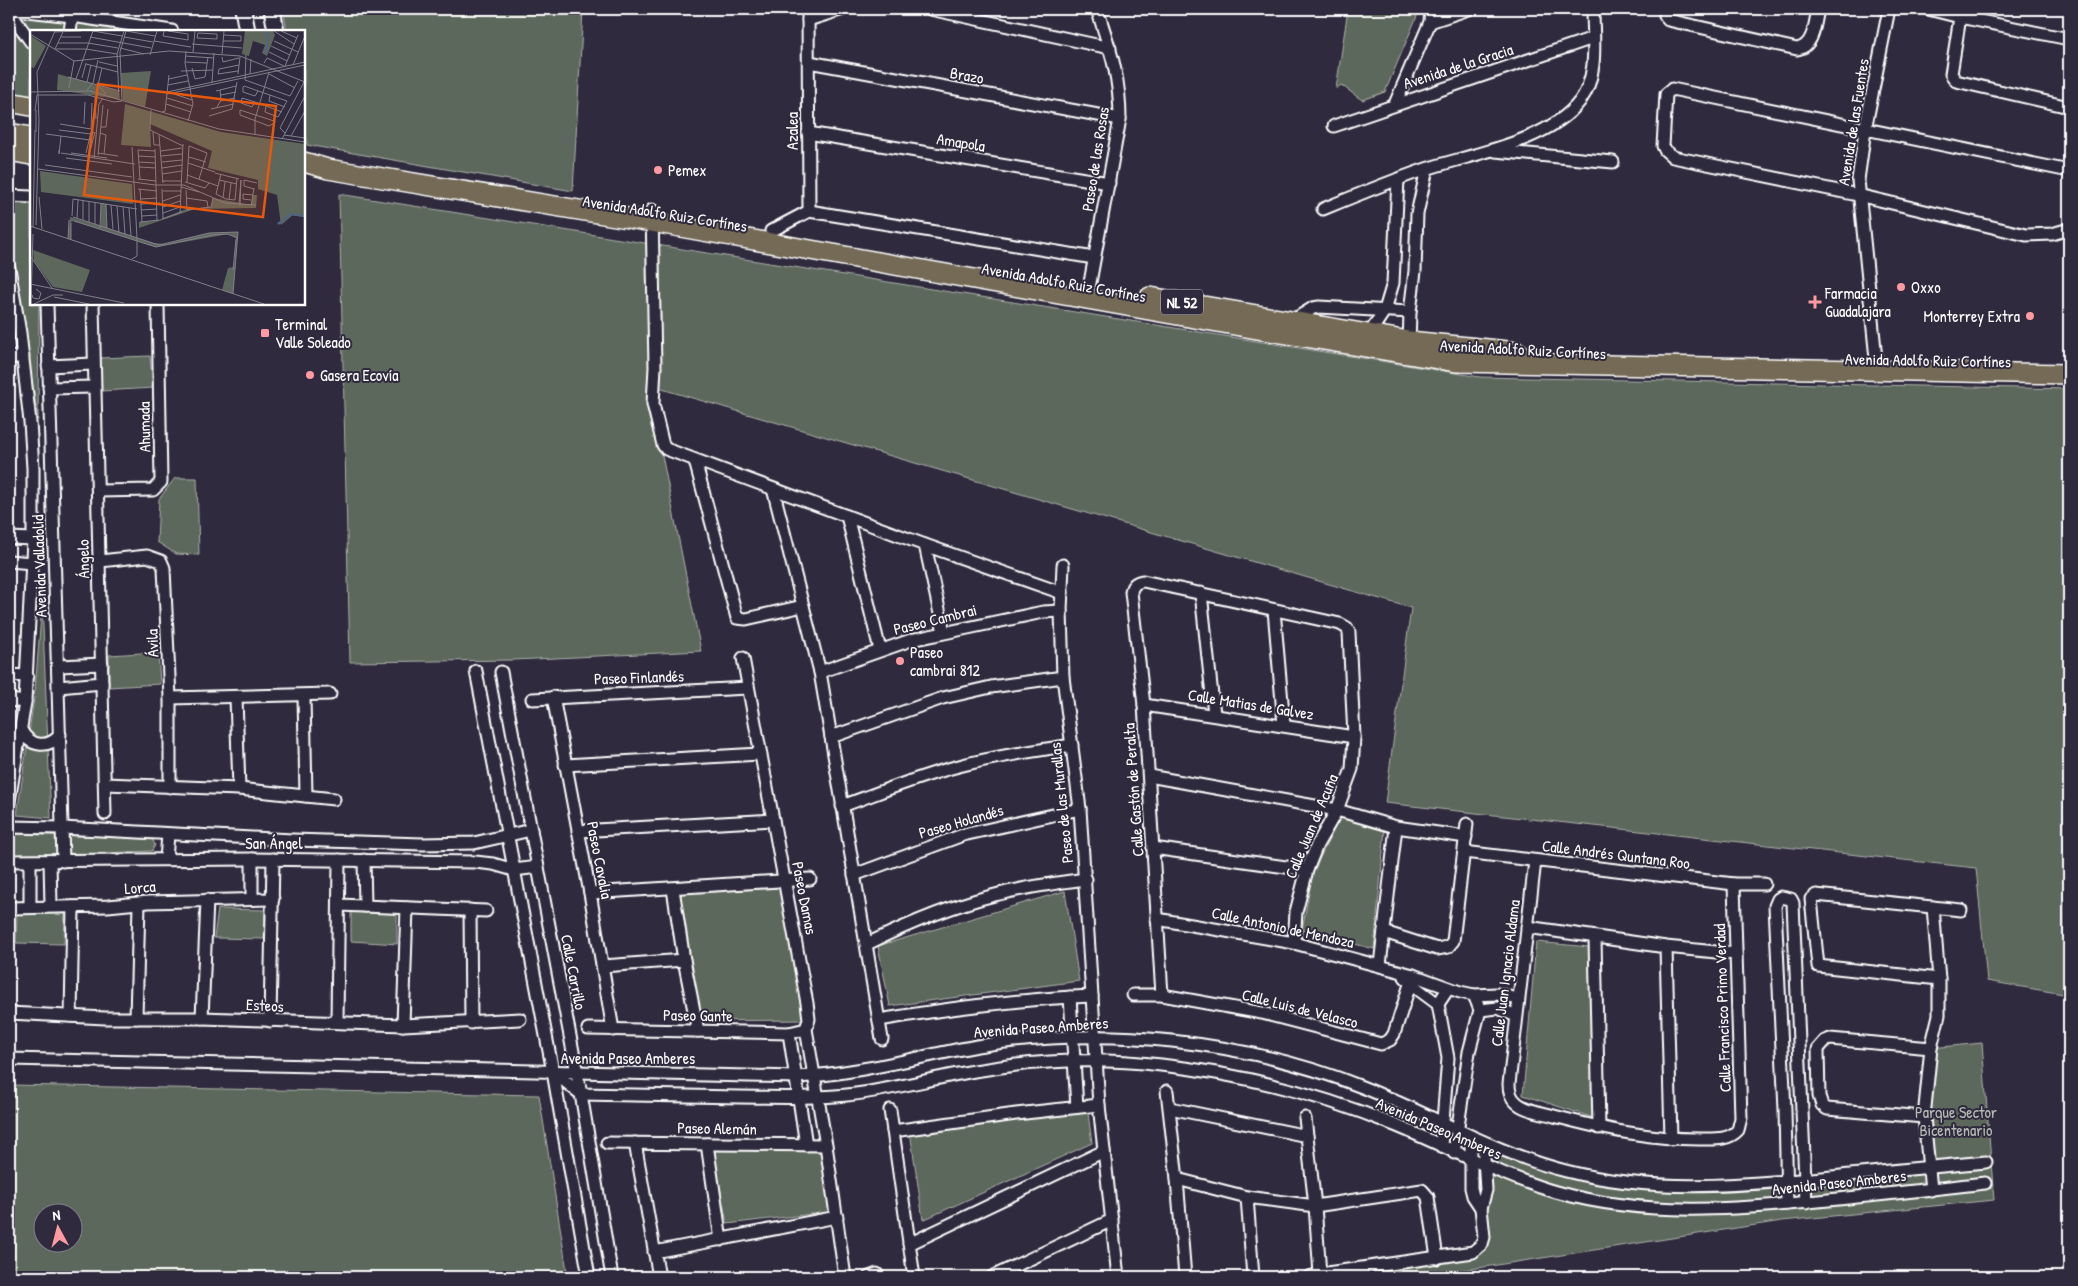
<svg xmlns="http://www.w3.org/2000/svg" width="2078" height="1286" viewBox="0 0 2078 1286" font-family="'Patrick Hand',sans-serif">
  <style>
    .green { fill: #5d675b; stroke: #aeb3ad; fill-rule: evenodd }
    .lines { fill: none; stroke-linecap: round; stroke-linejoin: round }
    .minor-casing { stroke: #fff; stroke-width: 15 }
    .tertiary-casing { stroke: #fff; stroke-width: 19 }
    .primary-casing { stroke: #fff; stroke-width: 22 }
    .minor { stroke: #2f2a3d; stroke-width: 11 }
    .tertiary { stroke: #2f2a3d; stroke-width: 15 }
    .primary { stroke: #756b55; stroke-width: 19 }
    .poi-dot { fill: #ff9aa2; stroke: #2f2a3d; stroke-width: 2 }
    .labels { text-anchor: middle; dominant-baseline: central; stroke-width: 4; stroke-linejoin: round; paint-order: stroke }
    .shield { fill: #2f2a3d; stroke: #c1bfc5; stroke-width: 1 }
    .shield-label { font-size: 15px; font-weight: bold; fill: #fff }
    .street-label { font-size: 16px; fill: #fff; stroke: #2f2a3d }
    .poi-label { font-size: 16px; fill: #fff; stroke: #2f2a3d; text-anchor: start }
    .park-label { font-size: 16px; fill: #b6bbb5; stroke: #2f2a3d }
    .inset-river { fill: none; stroke: #53657e; stroke-width: 2.5 }
    .inset-road { fill: none; stroke: #827f8b; stroke-width: 1 }
    .view { fill: #e8590c; fill-opacity: 0.15; stroke: #e8590c; stroke-width: 2.5 }
    .inset-edge { fill: none; stroke: #fff; stroke-width: 2.5 }
  </style>
  <rect width="100%" height="100%" fill="#2f2a3d"/>
  <filter id="ink" filterUnits="userSpaceOnUse"><feTurbulence type="fractalNoise" baseFrequency=".02" numOctaves="2"/><feDisplacementMap in="SourceGraphic" scale="10" xChannelSelector="R" yChannelSelector="G"/><feConvolveMatrix kernelMatrix="1 2 1 2 8 2 1 2 1" color-interpolation-filters="sRGB"/></filter>
  <g filter="url(#ink)">
    <g class="green">
      <path d="M283,9h300l-10,182 -266,-46 -3,-21v-93h-17z"/>
      <path d="M1348,9h72l-35,83 -23,8 -21,-15 -5,4z"/>
      <path d="M9,13l123,18h-101v66l-22,-4z"/>
      <path d="M339,194l1141,183 589,12v606l-82,-14 -11,-113 -591,-65 26,-195 -763,-223 53,266 -187,9 -164,2z"/>
      <path d="M9,198l22,3v103h8l-1,116 -29,-189z"/>
      <path d="M150,356l3,32 -51,3 -3,-33z"/>
      <path d="M175,478h22l2,77 -23,-1 -19,-12 2,-43z"/>
      <path d="M42,602l9,216 -34,-3 18,-124z"/>
      <path d="M158,652l2,32 -51,3v-32z"/>
      <path d="M1341,815l44,15 -11,119 -72,-19 11,-58z"/>
      <path d="M9,834l143,4 3,7 -3,6 -143,6z"/>
      <path d="M782,888l23,132 -107,1 -21,-128z"/>
      <path d="M1065,891l14,90 -189,25 -12,-60z"/>
      <path d="M218,909l47,1 -1,29 -50,-1z"/>
      <path d="M17,911l48,2 -1,31 -48,-1z"/>
      <path d="M351,912l46,2v30l-46,-3z"/>
      <path d="M1536,942l53,5 5,171 -71,-23z"/>
      <path d="M1982,1043l12,157 -212,21 -363,56h-110l169,-28 5,-107 144,41 159,-2 1,23 19,-2 -1,-23 125,-12 -6,-50 7,-69z"/>
      <path d="M9,1085l530,10 29,182h-559zM42,1214h30v30h-30z"/>
      <path d="M1088,1113l4,30 -169,77 -13,-89z"/>
      <path d="M713,1149h109l7,63 -102,12z"/>
    </g>
    <g class="lines">
      <defs>
        <g id="minor">
          <path d="M9,9l63,7 100,15"/>
          <path d="M930,9l180,39"/>
          <path d="M1665,9v6l3,5 129,29c17,-2 18,-27 21,-40"/>
          <path d="M1928,9l32,8 109,22"/>
          <path d="M9,11l22,31"/>
          <path d="M1960,17l-9,57 5,7 113,26"/>
          <path d="M808,20l35,-11"/>
          <path d="M1430,22l39,-13"/>
          <path d="M70,31l3,-21"/>
          <path d="M809,62l311,57"/>
          <path d="M1395,104l35,-82 1,-13"/>
          <path d="M1334,126l259,-88"/>
          <path d="M808,133l301,50"/>
          <path d="M1495,151l118,11"/>
          <path d="M2069,171l-397,-82 -6,5 -3,52 2,4 8,7 185,38 168,40 26,-1 17,-5"/>
          <path d="M9,196l22,1"/>
          <path d="M1323,209c34,-14 68,-28 103,-40 46,-15 123,-27 154,-68 19,-25 13,-63 13,-92"/>
          <path d="M652,210l3,157 -2,37 10,41 3,4 259,96 137,48"/>
          <path d="M809,211l285,47"/>
          <path d="M771,231l38,-20 -1,-202"/>
          <path d="M9,268l11,65 10,89 3,46v71l-8,163 -16,100"/>
          <path d="M1087,299l33,-180c0,-43 -10,-70 -23,-110"/>
          <path d="M47,304l16,557"/>
          <path d="M93,304l12,510"/>
          <path d="M1292,321l21,-13 6,-1 91,5"/>
          <path d="M1369,338v-4l16,-24 8,-27 5,-104"/>
          <path d="M1409,345l1,-33 5,-41 2,-57 10,-45"/>
          <path d="M9,358l14,-2"/>
          <path d="M1876,359l-18,-179 7,-50 24,-121"/>
          <path d="M48,366l45,-2"/>
          <path d="M49,388l45,-1"/>
          <path d="M695,461l42,157 9,1 57,-13"/>
          <path d="M773,489l47,183 62,367"/>
          <path d="M98,491l55,-1 8,-8 -3,-178"/>
          <path d="M847,516l33,134"/>
          <path d="M9,538l24,1"/>
          <path d="M925,545l19,87"/>
          <path d="M9,561l23,2"/>
          <path d="M100,561l47,-5 14,5 3,7 6,130v89"/>
          <path d="M1063,565l-2,46 2,66 17,132 19,296 19,172"/>
          <path d="M1201,593l13,121"/>
          <path d="M1274,610l10,115"/>
          <path d="M743,658l64,345 2,16 -3,10 20,116 19,132"/>
          <path d="M59,666l43,-2"/>
          <path d="M476,671l77,401 36,205"/>
          <path d="M501,672l80,422 31,183"/>
          <path d="M820,672l91,-32 132,-28 18,-1"/>
          <path d="M9,675l18,1"/>
          <path d="M59,687l43,-4"/>
          <path d="M304,696l2,100"/>
          <path d="M236,697l3,92"/>
          <path d="M553,697l37,196 23,137"/>
          <path d="M170,698l160,-4"/>
          <path d="M532,699l216,-11"/>
          <path d="M9,700l16,2"/>
          <path d="M1144,705l210,32"/>
          <path d="M21,730c9,17 27,19 39,5"/>
          <path d="M831,737l112,-39 48,-11 72,-10"/>
          <path d="M565,765l195,-11"/>
          <path d="M1149,776l188,34 59,17 70,10"/>
          <path d="M105,784l134,5 95,10"/>
          <path d="M842,806c39,-14 77,-30 117,-40 37,-10 75,-15 113,-21"/>
          <path d="M9,827l53,1 231,12 130,4 51,-1 57,-13"/>
          <path d="M578,831l195,-11"/>
          <path d="M1153,848l154,22"/>
          <path d="M1464,852l270,32h30"/>
          <path d="M166,859l2,-24"/>
          <path d="M364,860l1,46"/>
          <path d="M9,861l243,-2 223,3 18,2 21,6 24,-3"/>
          <path d="M50,861l1,45"/>
          <path d="M1535,861l-26,223c0,7 1,12 6,17 9,10 27,11 39,15 49,13 94,23 145,23 14,0 29,2 39,-9l3,-12 -7,-234"/>
          <path d="M30,862v44"/>
          <path d="M854,875l109,-40 117,-26"/>
          <path d="M673,889l11,71 14,71"/>
          <path d="M590,893l220,-14"/>
          <path d="M252,899v-40"/>
          <path d="M339,905l147,6"/>
          <path d="M9,908l99,-2 40,-4 125,-3"/>
          <path d="M470,910l1,113"/>
          <path d="M1157,919l137,24 119,32 47,17 14,3 23,-1 21,5"/>
          <path d="M1527,927l139,20 70,7"/>
          <path d="M1384,932l53,17 11,-2 5,-6 14,-117"/>
          <path d="M1595,938l4,190"/>
          <path d="M867,944c41,-20 83,-38 128,-49 30,-8 60,-12 91,-16"/>
          <path d="M1666,947l5,192"/>
          <path d="M1380,965l16,-138"/>
          <path d="M603,966l81,-6"/>
          <path d="M1405,977l14,13 19,14"/>
          <path d="M1939,979l-121,-13 -7,-67 5,-4 145,15"/>
          <path d="M1133,995h29l100,18 119,31 9,-4 4,-6 19,-59"/>
          <path d="M1162,995l-18,-290 -13,-113c1,-7 5,-10 12,-11l197,43 7,4 2,4 5,105 -2,32 -15,41 -20,35 -10,25 -11,42 -2,31"/>
          <path d="M1070,997l7,110"/>
          <path d="M1480,1010l18,-2 18,8"/>
          <path d="M9,1013l96,5h97l201,7 117,-6"/>
          <path d="M71,1016l2,-109"/>
          <path d="M136,1018l3,-114"/>
          <path d="M202,1018l5,-118"/>
          <path d="M879,1020c71,-12 141,-21 213,-24"/>
          <path d="M270,1021l3,-162"/>
          <path d="M337,1022l2,-162"/>
          <path d="M403,1025l4,-117"/>
          <path d="M588,1029l201,4 17,-4"/>
          <path d="M789,1033l17,112"/>
          <path d="M9,1059l787,18c61,-3 121,-20 181,-31 63,-10 131,-12 195,-5 64,7 130,22 190,46 69,27 132,66 204,84 86,22 169,15 256,7 54,-6 109,-11 164,-16"/>
          <path d="M553,1072l28,22c52,1 105,2 158,3 36,0 72,2 108,-2 45,-5 89,-18 134,-25 59,-10 120,-12 180,-5 81,9 161,30 236,61 53,22 104,50 159,66 89,25 181,18 272,8 52,-5 105,-11 157,-17"/>
          <path d="M1167,1091l10,88 8,98"/>
          <path d="M1170,1108l137,28"/>
          <path d="M890,1110l24,167"/>
          <path d="M1924,1117l-97,-8 -5,-4 -3,-9 -1,-47 7,-8 5,-2 101,9"/>
          <path d="M1305,1118l10,88 5,68"/>
          <path d="M893,1131l123,-17 83,-9"/>
          <path d="M1471,1137v51l2,8 8,12"/>
          <path d="M607,1143l219,2"/>
          <path d="M635,1143l24,134"/>
          <path d="M707,1144l14,96"/>
          <path d="M1441,1146l7,-88 -10,-54 10,-15"/>
          <path d="M1454,1153l15,-101 11,-42 -6,-15"/>
          <path d="M1177,1179l70,18 68,9 107,-16 6,7 9,61"/>
          <path d="M1931,1190l-7,-73 7,-69 8,-33v-36l-6,-72"/>
          <path d="M1247,1197l6,80"/>
          <path d="M1787,1204l-2,-94 -10,-204 3,-7 3,-2 10,2 2,4 13,300"/>
          <path d="M909,1244l195,-93"/>
          <path d="M654,1252l183,-35"/>
          <path d="M869,1277l8,-3"/>
          <path d="M992,1277l120,-57"/>
          <path d="M1309,1277l11,-3 153,-22 9,-8 2,-7 -3,-29 5,-18 -3,-48"/>
        </g>
        <g id="tertiary">
          <path d="M243,9l4,22"/>
          <path d="M272,9l4,22"/>
        </g>
        <g id="primary">
          <path d="M9,102l22,4"/>
          <path d="M9,133l22,4"/>
          <path d="M9,151l22,4"/>
          <path d="M304,162l24,7 324,53 599,106 205,34 613,12"/>
          <path d="M1150,297l259,44 109,11"/>
        </g>
      </defs>
      <use href="#minor" class="minor-casing"/>
      <use href="#tertiary" class="tertiary-casing"/>
      <use href="#primary" class="primary-casing"/>
      <use href="#minor" class="minor"/>
      <use href="#tertiary" class="tertiary"/>
      <use href="#primary" class="primary"/>
    </g>
  </g>
  <g class="poi-dot">
    <circle cx="658" cy="170" r="5"/>
    <circle cx="1901" cy="287" r="5"/>
    <path d="M1812.5 294.5h5v5h5v5h-5v5h-5v-5h-5v-5h5z"/>
    <circle cx="2030" cy="316" r="5"/>
    <rect x="260" y="328" width="10" height="10" rx="2.5"/>
    <circle cx="310" cy="375" r="5"/>
    <circle cx="900" cy="661" r="5"/>
  </g>
  <g class="labels">
    <rect class="shield" x="1161" y="289.5" width="42" height="25" rx="4"/>
    <g class="shield-label">
      <text x="1182" y="302">NL 52</text>
    </g>
    <g class="street-label">
      <text transform="translate(1458 66) rotate(-18)">Avenida de la Gracia</text>
      <text transform="translate(967 75) rotate(10)">Brazo</text>
      <text transform="translate(1853 122) rotate(-81)">Avenida de las Fuentes</text>
      <text transform="translate(792 131) rotate(-90)">Azalea</text>
      <text transform="translate(961 142) rotate(9)">Amapola</text>
      <text transform="translate(1095 159) rotate(-81)">Paseo de las Rosas</text>
      <text transform="translate(665 213) rotate(9)">Avenida Adolfo Ruiz Cortínes</text>
      <text transform="translate(1064 282) rotate(10)">Avenida Adolfo Ruiz Cortínes</text>
      <text transform="translate(1523 349) rotate(3)">Avenida Adolfo Ruiz Cortínes</text>
      <text transform="translate(1928 360) rotate(1)">Avenida Adolfo Ruiz Cortínes</text>
      <text transform="translate(144 427) rotate(-91)">Ahumada</text>
      <text transform="translate(83 559) rotate(-91)">Ángelo</text>
      <text transform="translate(39 566) rotate(-92)">Avenida Valladolid</text>
      <text transform="translate(935 619) rotate(-14)">Paseo Cambrai</text>
      <text transform="translate(152 643) rotate(-92)">Ávila</text>
      <text transform="translate(639 677) rotate(-2)">Paseo Finlandés</text>
      <text transform="translate(1251 704) rotate(9)">Calle Matias de Galvez</text>
      <text transform="translate(1133 790) rotate(-94)">Calle Gastón de Peralta</text>
      <text transform="translate(1061 803) rotate(-96)">Paseo de las Murallas</text>
      <text transform="translate(961 821) rotate(-16)">Paseo Holandés</text>
      <text transform="translate(1311 826) rotate(-67)">Calle Juan de Acuña</text>
      <text x="274" y="843">San Ángel</text>
      <text transform="translate(1616 854) rotate(7)">Calle Andrés Quntana Roo</text>
      <text transform="translate(600 860) rotate(79)">Paseo Cavalia</text>
      <text transform="translate(140 887) rotate(-5)">Lorca</text>
      <text transform="translate(805 898) rotate(79)">Paseo Damas</text>
      <text transform="translate(1283 927) rotate(12)">Calle Antonio de Mendoza</text>
      <text transform="translate(574 972) rotate(79)">Calle Carrillo</text>
      <text transform="translate(1505 973) rotate(-83)">Calle Juan Ignacio Aldama</text>
      <text transform="translate(265 1005) rotate(3)">Esteos</text>
      <text transform="translate(1300 1008) rotate(14)">Calle Luis de Velasco</text>
      <text transform="translate(1722 1008) rotate(-92)">Calle Francisco Primo Verdad</text>
      <text transform="translate(698 1015) rotate(1)">Paseo Gante</text>
      <text transform="translate(1041 1027) rotate(-4)">Avenida Paseo Amberes</text>
      <text x="628" y="1058">Avenida Paseo Amberes</text>
      <text transform="translate(717 1128) rotate(1)">Paseo Alemán</text>
      <text transform="translate(1439 1128) rotate(23)">Avenida Paseo Amberes</text>
      <text transform="translate(1839 1182) rotate(-6)">Avenida Paseo Amberes</text>
    </g>
    <g class="poi-label">
      <text x="668" y="170">Pemex</text>
      <text x="1911" y="287">Oxxo</text>
      <text x="1825" y="293">Farmacia<tspan x="1825" dy="18">Guadalajara</tspan></text>
      <text x="2020" y="316" text-anchor="end">Monterrey Extra</text>
      <text x="275" y="324">Terminal<tspan x="275" dy="18">Valle Soleado</tspan></text>
      <text x="320" y="375">Gasera Ecovía</text>
      <text x="910" y="652">Paseo<tspan x="910" dy="18">cambrai 812</tspan></text>
    </g>
    <g class="park-label">
      <text x="1956" y="1112">Parque Sector<tspan x="1956" dy="18">Bicentenario</tspan></text>
    </g>
  </g>
  <g transform="translate(30 30)">
    <rect width="275" height="275" fill="#2f2a3d"/>
    <path d="M215,1h28l2,4 -8,21 -5,-3 3,-8 -12,-4 -4,15 -7,-2zM0,5l16,11 -12,22 -4,-1zM121,41l-6,36 -22,-7 -2,-27zM28,44l60,17v8l-61,-9zM95,74l96,28 84,12v73l-12,-2 -12,10 -4,-30 -19,-6v-9l-50,-12 4,-17 -62,-27 1,23 -30,-2zM10,141l92,13 1,20 -92,-12zM223,165h4l-1,13 -61,1 -56,19v-6l17,-1 30,-12 25,-2 2,-9 38,7zM71,173l5,1 1,24 46,15 12,1 44,-11 29,-1 -5,62 -11,-4 6,-22 6,-1 2,-29 -7,-4 -73,13 -82,-26 -3,1v18l-3,-1 2,-22 31,9zM3,220l57,20 -8,22 -29,-5 -19,-26z" fill="#5d675b"/>
    <path class="inset-river" d="M235,1l3,6 -2,16M248,194l13,-10 14,2"/>
    <path class="inset-road" d="M63,1l29,5M96,1l29,5M134,1l-1,5 25,4v-6l-20,-3M244,1l20,13M251,1l16,7M24,2l27,-1M168,3l19,1v5l-20,-1zM0,4l44,27 95,-10 71,5 65,26M31,7h20M60,7l61,11M94,7l29,5M124,11l37,6M193,11h18v-5l-17,-1M244,11l24,11M28,13h30l30,5M162,14l50,4M241,16l19,9M90,18l24,6M25,19l8,-17M26,19h30l31,5M156,21l-1,12 8,41 -5,17M163,22l2,-21M239,22l18,9M192,24l2,-23M120,25l7,-24M216,25l-1,25 45,16 8,-15M155,26l29,2M192,27l1,5 16,-4M69,32l18,4M155,32l22,1M234,33l3,-5 17,8M56,34l32,8M263,35l11,-27M255,36l13,-31M72,38l-4,17 8,9M162,38l3,11 10,-2 3,-20M151,41l32,-1M208,41l-20,3 1,-5 20,-4M208,44l2,-17M220,44l1,-15M239,44l26,14M38,47l52,14M52,48l4,-15M46,49l17,-48M139,49l18,-4M57,52l4,-17M182,53l2,-30M138,55l20,-4M39,58l5,-27M57,60l6,-7 5,-23M186,61l20,-5M228,61l-3,5 -12,-4v-5l1,-1 43,15 -9,16 -13,-5 1,-6M0,62l60,-1 129,38 86,13M137,62l138,-30M137,64l138,-29M144,64l18,6M7,65h51l26,7 8,-1M191,65l15,-3M240,65l-1,6 16,6M65,67l1,22M137,68l26,8M89,69l-2,-45 7,-23M92,70l-2,-48 6,-21M190,71l15,-3M225,72l-3,5 -11,-4 1,-5 13,4 11,4 16,6M136,74l25,8M187,77l4,-7 -1,-10M181,79l23,-5M121,80l-1,20 33,16M210,80l34,11 1,2 -6,3 -29,-11zM5,81l2,-16M132,82l3,-1 4,-36M179,86l23,-7 5,-27M30,94l31,5M54,94l1,-22M71,97h5l2,-18M61,99l1,-26M29,100l32,4M6,102v-22M123,102l1,13h6M70,103l6,2 -2,19M255,103l-5,-5 24,-46M16,104l44,6M225,104v-15l14,-47M129,105l4,48M254,105l21,3M261,106l14,-25M252,109l23,-43M102,117l5,91v18l-5,3M125,119l2,72M29,120v4l2,-18M108,120l2,29M108,120l17,1M131,121l21,-3M31,123l74,11M41,123l36,5M56,123l5,-21 4,1M68,123l20,3M59,125l6,-23M68,125l5,-50M108,126l17,1M131,126l21,-2M159,127l17,5M36,128l46,6M64,128l5,-54 4,-6M109,132l16,1M132,132l20,-2M158,133l27,9M15,135l87,12M109,137l17,1M132,138l20,-3M8,139l117,16h29l41,18 31,2M185,143l24,6M132,144l20,-3M191,144l-5,20 10,5 9,1 2,-22M157,145l31,11M108,149l18,2M189,150l18,4M132,151h19M155,152l20,6 4,-5M157,152l2,-36 18,7 -8,26M151,157l18,5M108,159l19,2M110,159l2,33M132,159l1,30M224,159l-10,-3v-6l13,3M156,160l1,20 24,-3 2,-9M133,161h18M9,167l3,32M156,168l21,3 1,6M193,168l2,-16M111,169l16,-1M199,170l2,-17M221,170l-8,-1v-5l10,1M53,171v19M133,171l17,-6M76,174l1,24M111,174l19,-1M209,174l2,-24 -1,26M81,175l2,24M87,176l2,27M221,176l3,-18M93,177l2,27M133,177l17,-6M99,178l2,28M111,180l16,-1M133,183l17,-6M150,183l3,-69M42,186l1,-17 64,10M112,186l15,-1M43,187l86,28 50,-12 29,-1 -5,62M47,188l1,-18M132,189l20,-7M44,191l82,26 56,-12 15,-1 11,4M59,192v-20M110,192l19,-2M41,193v17M65,194v-21M6,195l3,-105 -2,-48 18,-41M0,196l234,78M3,197l2,-97M70,198l1,-25M38,209l1,-19M1,227l21,31M203,240l3,-31M0,254l94,19M1,262l2,6 6,1 2,-6 -5,-4M24,267l35,7M1,274l2,-70M4,274l19,-9h10"/>
    <path class="view" d="M68,54l178,22 -13,111 -179,-22z"/>
    <rect width="275" height="275" class="inset-edge"/>
  </g>
  <rect width="2078" height="1286" fill="none" stroke="#2f2a3d" stroke-width="30"/>
  <rect x="15" y="15" width="2048" height="1256" fill="none" stroke="#fff" stroke-width="2" filter="url(#ink)"/>
  <g transform="translate(58 1228) rotate(353)"><circle r="24" fill="#2f2a3d" stroke="#827f8b"/>
  <path d="M0-4L9 19L0 12L-9 19Z" fill="#ff9aa2"/>
  <text y="-8" font-size="14" font-weight="bold" text-anchor="middle" fill="#ffffff">N</text>
  </g>
</svg>
